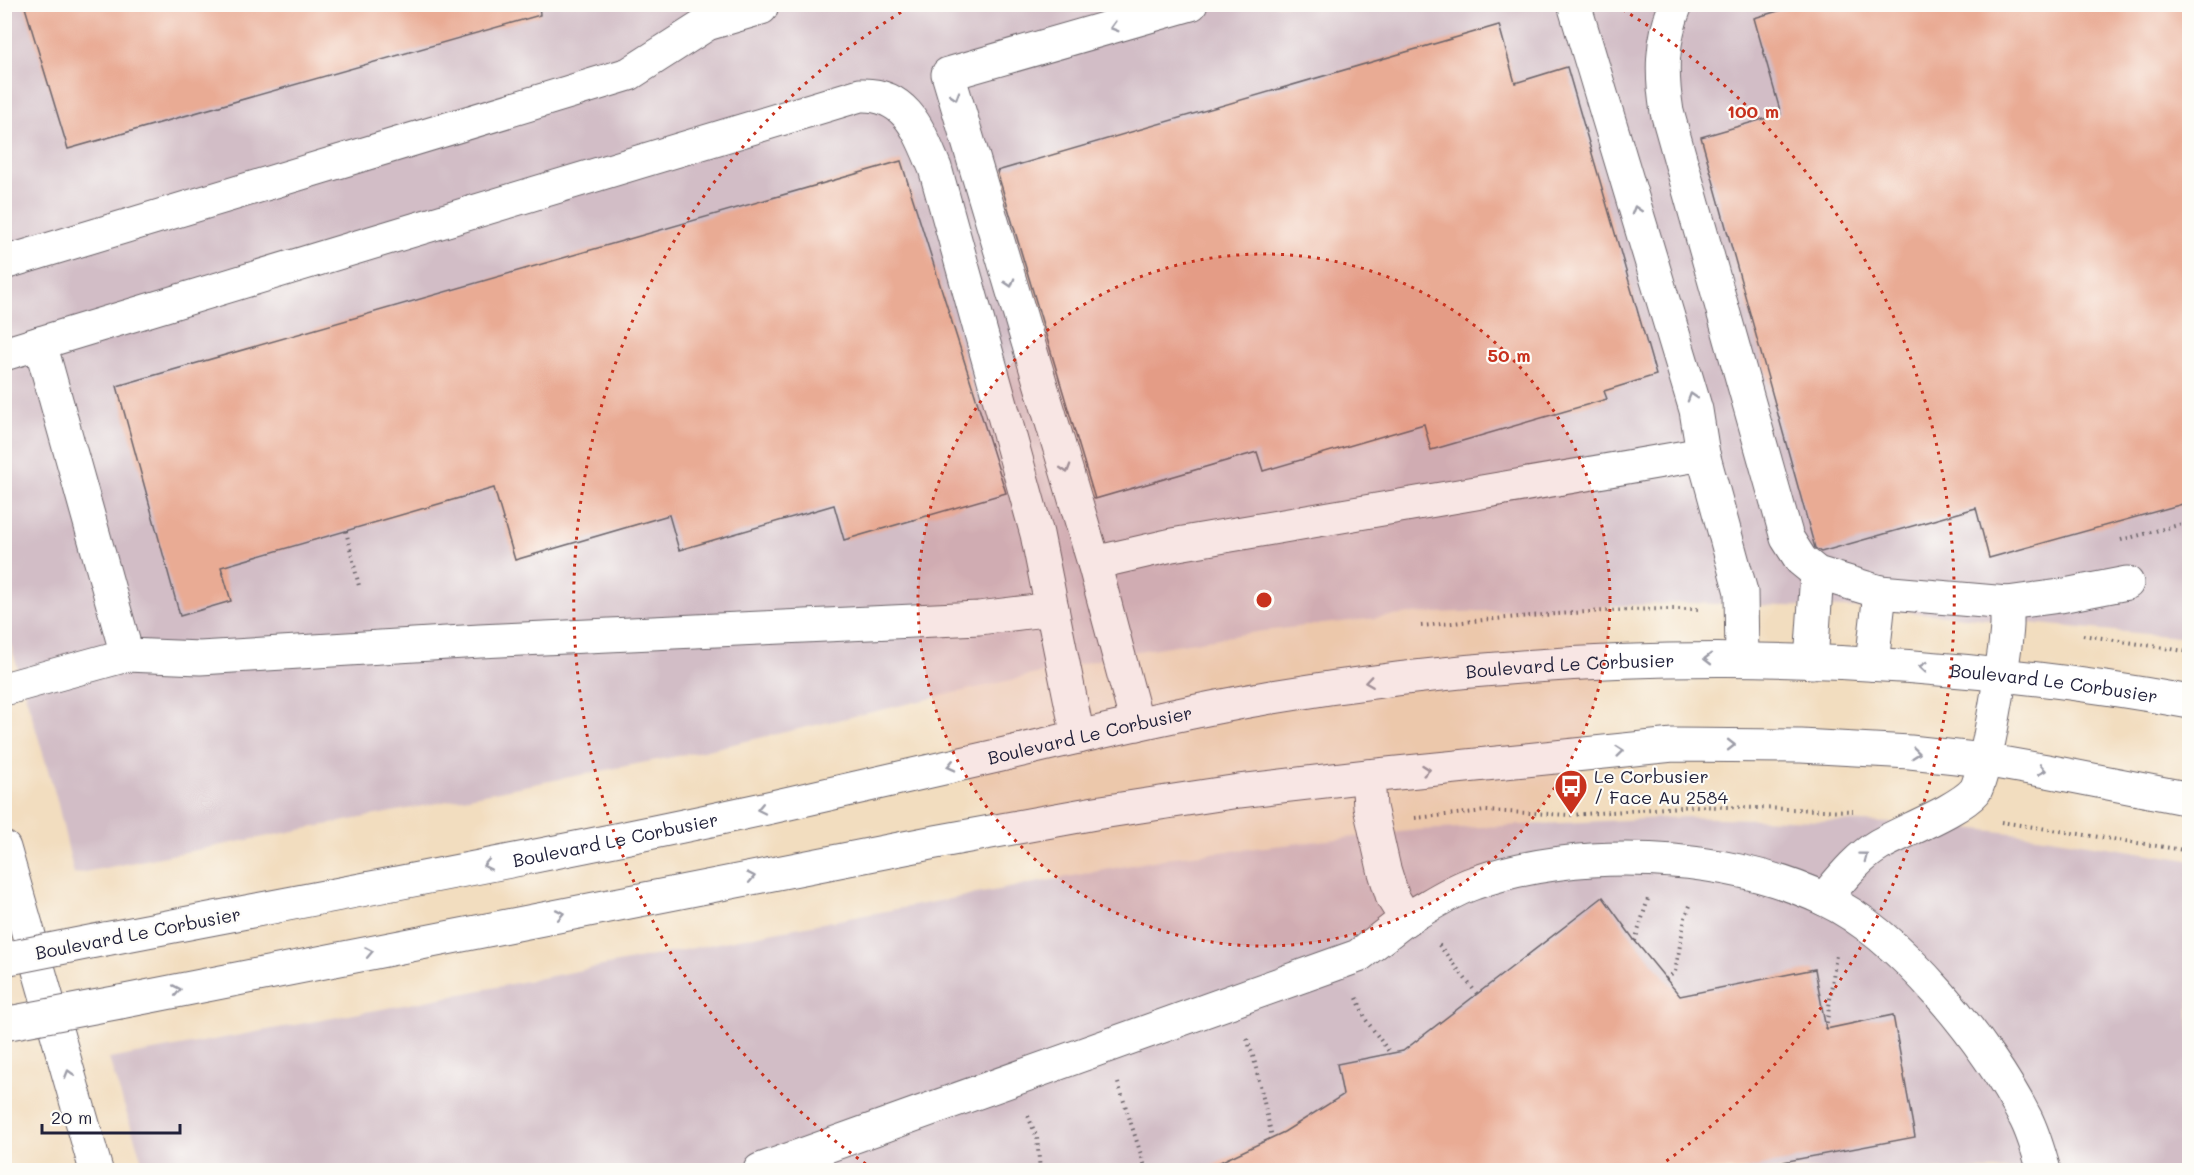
<svg xmlns="http://www.w3.org/2000/svg" width="2194" height="1175" viewBox="0 0 2194 1175" font-family="Mali,sans-serif">
  <style>
    .industrial { fill: #d2bdc6 }
    .building { fill: #e9ab94 }
    .lines { fill: none; stroke-linecap: round; stroke-linejoin: round }
    .minor-casing { stroke: #6b6369; stroke-width: 35 }
    .major-casing { stroke: #6b6369; stroke-width: 35 }
    .path { stroke: #6b6369; stroke-width: 4; stroke-dasharray: 1.5 4.5; stroke-linecap: butt }
    .minor { stroke: #fff; stroke-width: 33 }
    .major { stroke: #fff; stroke-width: 33 }
    .minor-bridge-casing { stroke: #6b6369; stroke-width: 35; stroke-linecap: butt }
    .minor-bridge { stroke: #fff; stroke-width: 33 }
    .oneway { stroke: #9c9ca7 }
    .ring { fill: none; stroke: #c8321e; stroke-width: 3; stroke-dasharray: 3 6 }
    .labels { text-anchor: middle; dominant-baseline: central; stroke-width: 4.5; stroke-linejoin: round; paint-order: stroke }
    .street-label { font-size: 18px; fill: #22223b; stroke: #fdfcf7 }
    .poi-label { font-size: 18px; fill: #22223b; stroke: #fdfcf7; text-anchor: start }
    .centre { fill: #c8321e; stroke: #fdfcf7; stroke-width: 3 }
    .ring-label { font-size: 18px; text-anchor: middle; font-weight: bold; fill: #c8321e; stroke: #fdfcf7; stroke-width: 4.5; stroke-linejoin: round; paint-order: stroke }
  </style>
  <rect width="100%" height="100%" fill="#fdfcf7"/>
  <filter id="ink" filterUnits="userSpaceOnUse"><feTurbulence type="fractalNoise" baseFrequency=".0167" numOctaves="2"/><feDisplacementMap in="SourceGraphic" scale="12" xChannelSelector="R" yChannelSelector="G"/><feConvolveMatrix kernelMatrix="1 2 1 2 8 2 1 2 1" color-interpolation-filters="sRGB"/></filter>
  <filter id="wash" filterUnits="userSpaceOnUse"><feTurbulence type="fractalNoise" baseFrequency=".008" numOctaves="4" result="noise"/><feDisplacementMap in="SourceGraphic" scale="24" xChannelSelector="R" yChannelSelector="G"/><feGaussianBlur stdDeviation="1.35" result="paint"/><feColorMatrix in="noise" values="0 0 0 0 0 0 0 0 0 0 0 0 0 0 0 0 0 1.4 0 .05"/><feComposite in="paint" operator="in"/></filter>
  <g filter="url(#wash)">
    <rect width="100%" height="100%" fill="#f2ddbf"/>
    <g class="industrial">
      <path d="M4,5h2185v633l-309,-29 -194,-6 -276,11 -147,17 -131,21 -429,99 -629,123 -17,-74 -52,-174z"/>
      <path d="M1685,817l248,7 104,12 152,24v310h-2044l-36,-111 322,-59 338,-67 405,-76 244,-27z"/>
    </g>
    <g id="blocks">
      <g class="building">
        <path d="M24,4h515l1,11 -472,134z"/>
        <path d="M1802,4h388v498l-201,56 -13,-50 -155,44 -6,-4 -114,-411 80,-23 -27,-96z"/>
        <path d="M1499,25l16,58 52,-16 89,308 -52,16 3,8 -176,51 -7,-26 -161,47 -6,-19 -162,47 -98,-328z"/>
        <path d="M901,161l105,332 -162,47 -10,-35 -155,45 -10,-35 -154,45 -21,-72 -273,79 10,34 -51,15 -63,-230z"/>
        <path d="M1603,897l32,44 45,55 135,-27 11,60 67,-14 22,122 -175,33h-537l81,-38 59,-37 -6,-31 66,-13z"/>
      </g>
    </g>
  </g>
  <g filter="url(#ink)">
    <use href="#blocks" fill-opacity="0" stroke="#6b6369" stroke-width="1.5"/>
    <g class="lines">
      <defs>
        <g id="minor">
          <path d="M1574,4l122,406 7,44"/>
          <path d="M1676,4c-15,37 -15,70 -9,108l120,426 14,22 16,13 63,19"/>
          <path d="M4,263l625,-189 78,-50 54,-16 -1,-4"/>
          <path d="M40,343l820,-248c47,-2 59,36 75,73l102,366 15,75"/>
          <path d="M4,354l36,-11 87,312 -123,34"/>
          <path d="M1094,563l-146,-489 243,-70"/>
          <path d="M2007,603l53,-7 67,-13"/>
          <path d="M127,655l73,3 280,-17 499,-23 73,-9 26,128"/>
          <path d="M1811,662l6,-89"/>
          <path d="M1137,724l-43,-161 78,-18 531,-91 38,138 1,67"/>
          <path d="M1824,899c17,-20 33,-41 55,-54 24,-14 80,-35 96,-54 10,-12 31,-143 32,-166 0,-7 0,-15 0,-22l-127,-11 -8,72"/>
          <path d="M1406,919c22,-12 44,-28 68,-36 103,-37 250,-31 350,16 77,36 164,145 202,220 8,16 13,35 18,51"/>
          <path id="s1" d="M105,939c223,-43 446,-84 667,-132 94,-21 187,-42 280,-64 69,-16 138,-32 208,-44 308,-53 622,-53 930,3"/>
          <path d="M120,1002l810,-159 165,-30 144,-22 129,-15 305,-31 128,1 109,6 74,8 63,11 143,28"/>
          <path d="M760,1170l598,-214 48,-37 -13,-21 -9,-29 -14,-62 -2,-31"/>
        </g>
        <path id="major" d="M4,848l92,322"/>
      </defs>
      <use href="#minor" class="minor-casing"/>
      <use href="#major" class="major-casing"/>
      <g class="path">
        <path d="M346,531l13,55"/>
        <path d="M2121,540l69,-18"/>
        <path d="M1421,626c93,-9 187,-18 281,-17"/>
        <path d="M2083,635l107,17"/>
        <path d="M1415,818l71,-7 85,4 123,-9 159,5"/>
        <path d="M2001,822l189,29"/>
        <path d="M1635,941l13,-42"/>
        <path d="M1439,945l38,49"/>
        <path d="M1666,979l9,-7 10,-54 6,-15"/>
        <path d="M1357,998l9,22 24,33"/>
        <path d="M1826,1029l10,-74"/>
        <path d="M1247,1039l7,20 18,78"/>
        <path d="M1118,1083l28,87"/>
        <path d="M1028,1116l9,22 3,32"/>
      </g>
      <use href="#minor" class="minor"/>
      <use href="#major" class="major"/>
      <defs>
        <g id="minor-bridge">
          <path d="M4,959l101,-20"/>
          <path d="M4,1024l116,-22"/>
        </g>
      </defs>
      <use href="#minor-bridge" class="minor-bridge-casing"/>
      <use href="#minor-bridge" class="minor-bridge"/>
    </g>
    <defs><path id="oneway-chevron" d="M-2-3.5L2.5 0L-2 3.5" fill="none" stroke-width="1.6" stroke-linecap="round" stroke-linejoin="round" transform="scale(1.5)"/></defs>
    <g class="oneway">
      <use href="#oneway-chevron" transform="translate(1114 27) rotate(164)"/>
      <use href="#oneway-chevron" transform="translate(955 96) rotate(73)"/>
      <use href="#oneway-chevron" transform="translate(1636 210) rotate(-107)"/>
      <use href="#oneway-chevron" transform="translate(1010 283) rotate(73)"/>
      <use href="#oneway-chevron" transform="translate(1692 397) rotate(-107)"/>
      <use href="#oneway-chevron" transform="translate(1066 469) rotate(73)"/>
      <use href="#oneway-chevron" transform="translate(1708 659) rotate(180)"/>
      <use href="#oneway-chevron" transform="translate(1923 667) rotate(-175)"/>
      <use href="#oneway-chevron" transform="translate(1369 682) rotate(172)"/>
      <use href="#oneway-chevron" transform="translate(1731 745)"/>
      <use href="#oneway-chevron" transform="translate(1620 751) rotate(-6)"/>
      <use href="#oneway-chevron" transform="translate(1916 753) rotate(6)"/>
      <use href="#oneway-chevron" transform="translate(951 766) rotate(167)"/>
      <use href="#oneway-chevron" transform="translate(1426 770) rotate(-6)"/>
      <use href="#oneway-chevron" transform="translate(2042 770) rotate(10)"/>
      <use href="#oneway-chevron" transform="translate(761 809) rotate(168)"/>
      <use href="#oneway-chevron" transform="translate(1864 856) rotate(-37)"/>
      <use href="#oneway-chevron" transform="translate(487 865) rotate(169)"/>
      <use href="#oneway-chevron" transform="translate(751 877) rotate(-11)"/>
      <use href="#oneway-chevron" transform="translate(560 914) rotate(-11)"/>
      <use href="#oneway-chevron" transform="translate(369 952) rotate(-11)"/>
      <use href="#oneway-chevron" transform="translate(177 990) rotate(-11)"/>
      <use href="#oneway-chevron" transform="translate(69 1074) rotate(-106)"/>
    </g>
  </g>
  <circle cx="1264" cy="600" r="346" fill="#c8321e" fill-opacity=".12"/>
  <g class="ring">
    <circle cx="1264" cy="600" r="346"/>
    <path d="M873 1169A691 691 0 0 1 913 5M1615 5A691 691 0 0 1 1655 1169"/>
  </g>
  <defs>
    <symbol id="bus-pin" viewBox="-11 -11 22 30"><path d="M0 17L-7.5 6A9.5 9.5 0 1 1 7.5 6Z" fill="#c8321e" stroke="#fdfcf7"/><path d="M-5-6H5V4H4V6H2V4H-2V6H-4V4H-5ZM-3.5-4V0h7V-4ZM-3.5 1.2v1.5H-2V1.2ZM2 1.2v1.5H3.5V1.2Z" fill="#fff"/></symbol>
  </defs>
  <g fill-rule="evenodd">
    <use href="#bus-pin" x="1552" y="767" width="38" height="52"/>
  </g>
  <g class="labels">
    <g class="street-label">
      <text stroke="none"><textPath href="#s1" startOffset="1492">Boulevard Le Corbusier</textPath></text>
      <text stroke="none"><textPath href="#s1" startOffset="1977">Boulevard Le Corbusier</textPath></text>
      <text stroke="none"><textPath href="#s1" startOffset="1006">Boulevard Le Corbusier</textPath></text>
      <text stroke="none"><textPath href="#s1" startOffset="520">Boulevard Le Corbusier</textPath></text>
      <text transform="translate(138 933) rotate(-11)">Boulevard Le Corbusier</text>
    </g>
    <g class="poi-label">
      <text x="1594" y="776">Le Corbusier<tspan x="1594" dy="21">/ Face Au 2584</tspan></text>
    </g>
  </g>
  <circle cx="1264" cy="600" r="9" class="centre"/>
  <g class="ring-label">
    <text x="1753" y="118">100 m</text>
    <text x="1509" y="362">50 m</text>
  </g>
  <rect width="2194" height="1175" fill="none" stroke="#fdfcf7" stroke-width="24"/>
  <path d="M42 1124v9h138v-9" fill="none" stroke="#22223b" stroke-width="3"/>
  <text x="51" y="1124" font-size="18" fill="#22223b" stroke="#fdfcf7" stroke-width="4.5" paint-order="stroke">20 m</text>
</svg>
